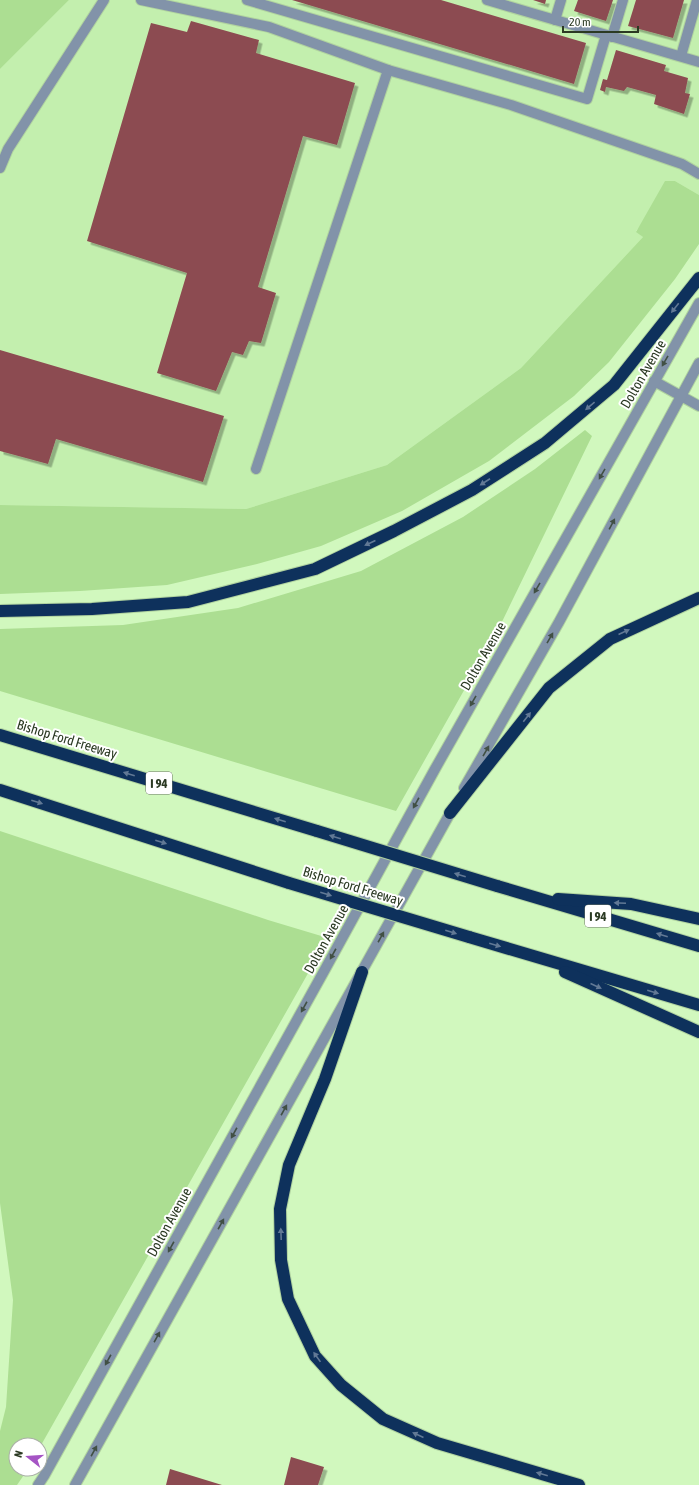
<svg xmlns="http://www.w3.org/2000/svg" width="699" height="1485" viewBox="0 0 699 1485" font-family="'Asap Condensed',sans-serif">
  <style>
    .built { fill: #c3efae }
    .green { fill: #acde92 }
    .building { fill: #8c4c51; filter: url(#shadow) }
    .lines { fill: none; stroke-linecap: round; stroke-linejoin: round }
    .minor-casing { stroke: #b0d29f; stroke-width: 12 }
    .highway-casing { stroke: #b0d29f; stroke-width: 14 }
    .minor { stroke: #8293a9; stroke-width: 10 }
    .highway { stroke: #0e315c; stroke-width: 12 }
    .highway-bridge-casing { stroke: #b0d29f; stroke-width: 14; stroke-linecap: butt }
    .highway-bridge { stroke: #0e315c; stroke-width: 12 }
    .oneway { fill: #627995 }
    .oneway2 { fill: #415044 }
    .labels { text-anchor: middle; dominant-baseline: central; stroke-width: 4; stroke-linejoin: round; paint-order: stroke }
    .shield { fill: #fff; stroke: #6b7565; stroke-width: 1 }
    .shield-label { font-size: 13px; font-weight: bold; fill: #2b3a23 }
    .street-label { font-size: 14px; fill: #2b3a23; stroke: #fff }
  </style>
  <defs>
    <filter id="shadow"><feDropShadow dx="3.5" dy="3.5" stdDeviation="0" flood-color="#0004"/></filter>
  </defs>
  <rect width="100%" height="100%" fill="#d1f8be"/>
  <path class="built" d="M69,0h630v195l-24,-14 -39,50 7,6 -122,131 -134,97 -141,44 -246,-4v-436z"/>
  <g class="green">
    <path d="M0,0h69l-69,69z"/>
    <path d="M665,181h10l24,14v49l-24,35 -66,83 -35,34 -85,65 -87,50 -81,35 -64,18 -90,21 -87,6 -80,3v-89l246,4 141,-44 134,-97 122,-131 -7,-5z"/>
    <path d="M585,430l7,6 -94,194 -102,181 -396,-120v-62l123,-4 115,-17 123,-37 102,-54 72,-48z"/>
    <path d="M0,831l268,89 60,18 -288,509v-2h-24v24h12l-11,16h-17v-54l6,-24 7,-107 -13,-97z"/>
  </g>
  <g class="building">
    <path d="M292,0h149l145,43 -12,41z"/>
    <path d="M533,0h13l-1,4z"/>
    <path d="M578,0h35l-7,21 -32,-10z"/>
    <path d="M636,0h48l-11,38 -45,-12z"/>
    <path d="M191,21l68,19 -3,13 99,30 -18,62 -34,-9 -45,151 18,6 -15,50 -12,-2 -6,14 -11,-3 -16,39 -59,-18 30,-100 -100,-32 64,-218 36,9z"/>
    <path d="M616,50l50,15 -2,6 24,7 -3,15 5,1 -6,20 -30,-10 2,-9 -29,-8 -3,4 -18,-4 -1,5 -5,-2 3,-11 4,1z"/>
    <path d="M0,350l224,66 -21,66 -147,-43 -8,25 -48,-13z"/>
    <path d="M291,1457l33,10 -6,18h-34z"/>
    <path d="M170,1469l52,16h-56z"/>
  </g>
  <g class="lines">
    <defs>
      <g id="minor">
        <path d="M141,0l128,27 119,43"/>
        <path d="M247,0l340,99 19,-64"/>
        <path d="M487,0l212,62"/>
        <path d="M555,20l6,-20"/>
        <path d="M612,37l11,-37"/>
        <path d="M681,56l16,-56"/>
        <path d="M0,168l8,-19 96,-149"/>
        <path d="M654,381l45,25"/>
        <path d="M256,469l132,-399 123,35 171,59 17,10"/>
        <path d="M464,788l95,-166 140,-259"/>
        <path d="M38,1485l6,-9 279,-503 112,-204 264,-466"/>
        <path d="M75,1485l378,-677"/>
      </g>
      <g id="highway">
        <path d="M0,611l92,-2 96,-7 127,-33 79,-38 78,-41 73,-47 69,-58 85,-107"/>
        <path d="M0,735l317,96"/>
        <path d="M0,790l289,93"/>
        <path d="M450,813l99,-125 61,-49 89,-41"/>
        <path d="M497,886l202,60"/>
        <path d="M558,899l73,5 68,15"/>
        <path d="M469,937l230,68"/>
        <path d="M362,972l-37,107 -36,86 -9,44 1,51 7,39 27,57 26,29 42,34 54,24 142,42"/>
        <path d="M565,972l134,60"/>
      </g>
    </defs>
    <use href="#minor" class="minor-casing"/>
    <use href="#highway" class="highway-casing"/>
    <use href="#minor" class="minor"/>
    <use href="#highway" class="highway"/>
    <defs>
      <g id="highway-bridge">
        <path d="M317,831l180,55"/>
        <path d="M289,883l180,54"/>
      </g>
    </defs>
    <use href="#highway-bridge" class="highway-bridge-casing"/>
    <use href="#highway-bridge" class="highway-bridge"/>
  </g>
  <defs><path id="oneway-solid" d="M-6-.8H1V-3.2L6.5 0L1 3.2V.8H-6Z"/></defs>
  <g class="oneway">
    <use href="#oneway-solid" transform="translate(675 308) rotate(128)"/>
    <use href="#oneway-solid" transform="translate(590 406) rotate(140)"/>
    <use href="#oneway-solid" transform="translate(485 482) rotate(147)"/>
    <use href="#oneway-solid" transform="translate(370 543) rotate(155)"/>
    <use href="#oneway-solid" transform="translate(624 632) rotate(-24)"/>
    <use href="#oneway-solid" transform="translate(527 717) rotate(-52)"/>
    <use href="#oneway-solid" transform="translate(129 774) rotate(-163)"/>
    <use href="#oneway-solid" transform="translate(37 802) rotate(18)"/>
    <use href="#oneway-solid" transform="translate(280 820) rotate(-163)"/>
    <use href="#oneway-solid" transform="translate(335 837) rotate(-163)"/>
    <use href="#oneway-solid" transform="translate(161 842) rotate(18)"/>
    <use href="#oneway-solid" transform="translate(460 875) rotate(-163)"/>
    <use href="#oneway-solid" transform="translate(326 894) rotate(17)"/>
    <use href="#oneway-solid" transform="translate(620 903) rotate(-177)"/>
    <use href="#oneway-solid" transform="translate(451 932) rotate(17)"/>
    <use href="#oneway-solid" transform="translate(662 935) rotate(-163)"/>
    <use href="#oneway-solid" transform="translate(495 945) rotate(16)"/>
    <use href="#oneway-solid" transform="translate(596 986) rotate(24)"/>
    <use href="#oneway-solid" transform="translate(653 992) rotate(16)"/>
    <use href="#oneway-solid" transform="translate(281 1234) rotate(-92)"/>
    <use href="#oneway-solid" transform="translate(317 1357) rotate(-125)"/>
    <use href="#oneway-solid" transform="translate(418 1435) rotate(-156)"/>
    <use href="#oneway-solid" transform="translate(542 1474) rotate(-164)"/>
  </g>
  <g class="oneway2">
    <use href="#oneway-solid" transform="translate(665 361) rotate(120)"/>
    <use href="#oneway-solid" transform="translate(602 474) rotate(120)"/>
    <use href="#oneway-solid" transform="translate(612 524) rotate(-62)"/>
    <use href="#oneway-solid" transform="translate(537 588) rotate(120)"/>
    <use href="#oneway-solid" transform="translate(550 638) rotate(-60)"/>
    <use href="#oneway-solid" transform="translate(473 701) rotate(120)"/>
    <use href="#oneway-solid" transform="translate(486 751) rotate(-60)"/>
    <use href="#oneway-solid" transform="translate(416 803) rotate(119)"/>
    <use href="#oneway-solid" transform="translate(381 937) rotate(-61)"/>
    <use href="#oneway-solid" transform="translate(333 954) rotate(119)"/>
    <use href="#oneway-solid" transform="translate(304 1007) rotate(119)"/>
    <use href="#oneway-solid" transform="translate(284 1110) rotate(-61)"/>
    <use href="#oneway-solid" transform="translate(234 1133) rotate(119)"/>
    <use href="#oneway-solid" transform="translate(221 1224) rotate(-61)"/>
    <use href="#oneway-solid" transform="translate(171 1247) rotate(119)"/>
    <use href="#oneway-solid" transform="translate(157 1337) rotate(-61)"/>
    <use href="#oneway-solid" transform="translate(108 1360) rotate(119)"/>
    <use href="#oneway-solid" transform="translate(94 1451) rotate(-61)"/>
  </g>
  <g class="labels">
    <g class="shield">
      <rect x="146" y="772" width="26" height="22" rx="3"/>
      <rect x="585" y="905" width="26" height="22" rx="3"/>
    </g>
    <g class="shield-label">
      <text x="159" y="783">I 94</text>
      <text x="598" y="916">I 94</text>
    </g>
    <g class="street-label">
      <text transform="translate(643 374) rotate(-60)">Dolton Avenue</text>
      <text transform="translate(483 656) rotate(-60)">Dolton Avenue</text>
      <text transform="translate(67 739) rotate(17)">Bishop Ford Freeway</text>
      <text transform="translate(353 886) rotate(17)">Bishop Ford Freeway</text>
      <text transform="translate(326 939) rotate(-61)">Dolton Avenue</text>
      <text transform="translate(169 1222) rotate(-61)">Dolton Avenue</text>
    </g>
  </g>
  <g transform="translate(28 1457) rotate(287)"><circle r="19" fill="#ffffff" stroke="#aab0a7"/>
  <path d="M0-3L7 15L0 10L-7 15Z" fill="#a554c4"/>
  <text y="-6" font-size="11" font-weight="bold" text-anchor="middle" fill="#2b3a23">N</text>
  </g>
  <path d="M563 26v6h75v-6" fill="none" stroke="#2b3a23" stroke-width="2"/>
  <text x="569" y="26" font-size="12" fill="#2b3a23" stroke="#ffffff" stroke-width="3" paint-order="stroke">20 m</text>
</svg>
